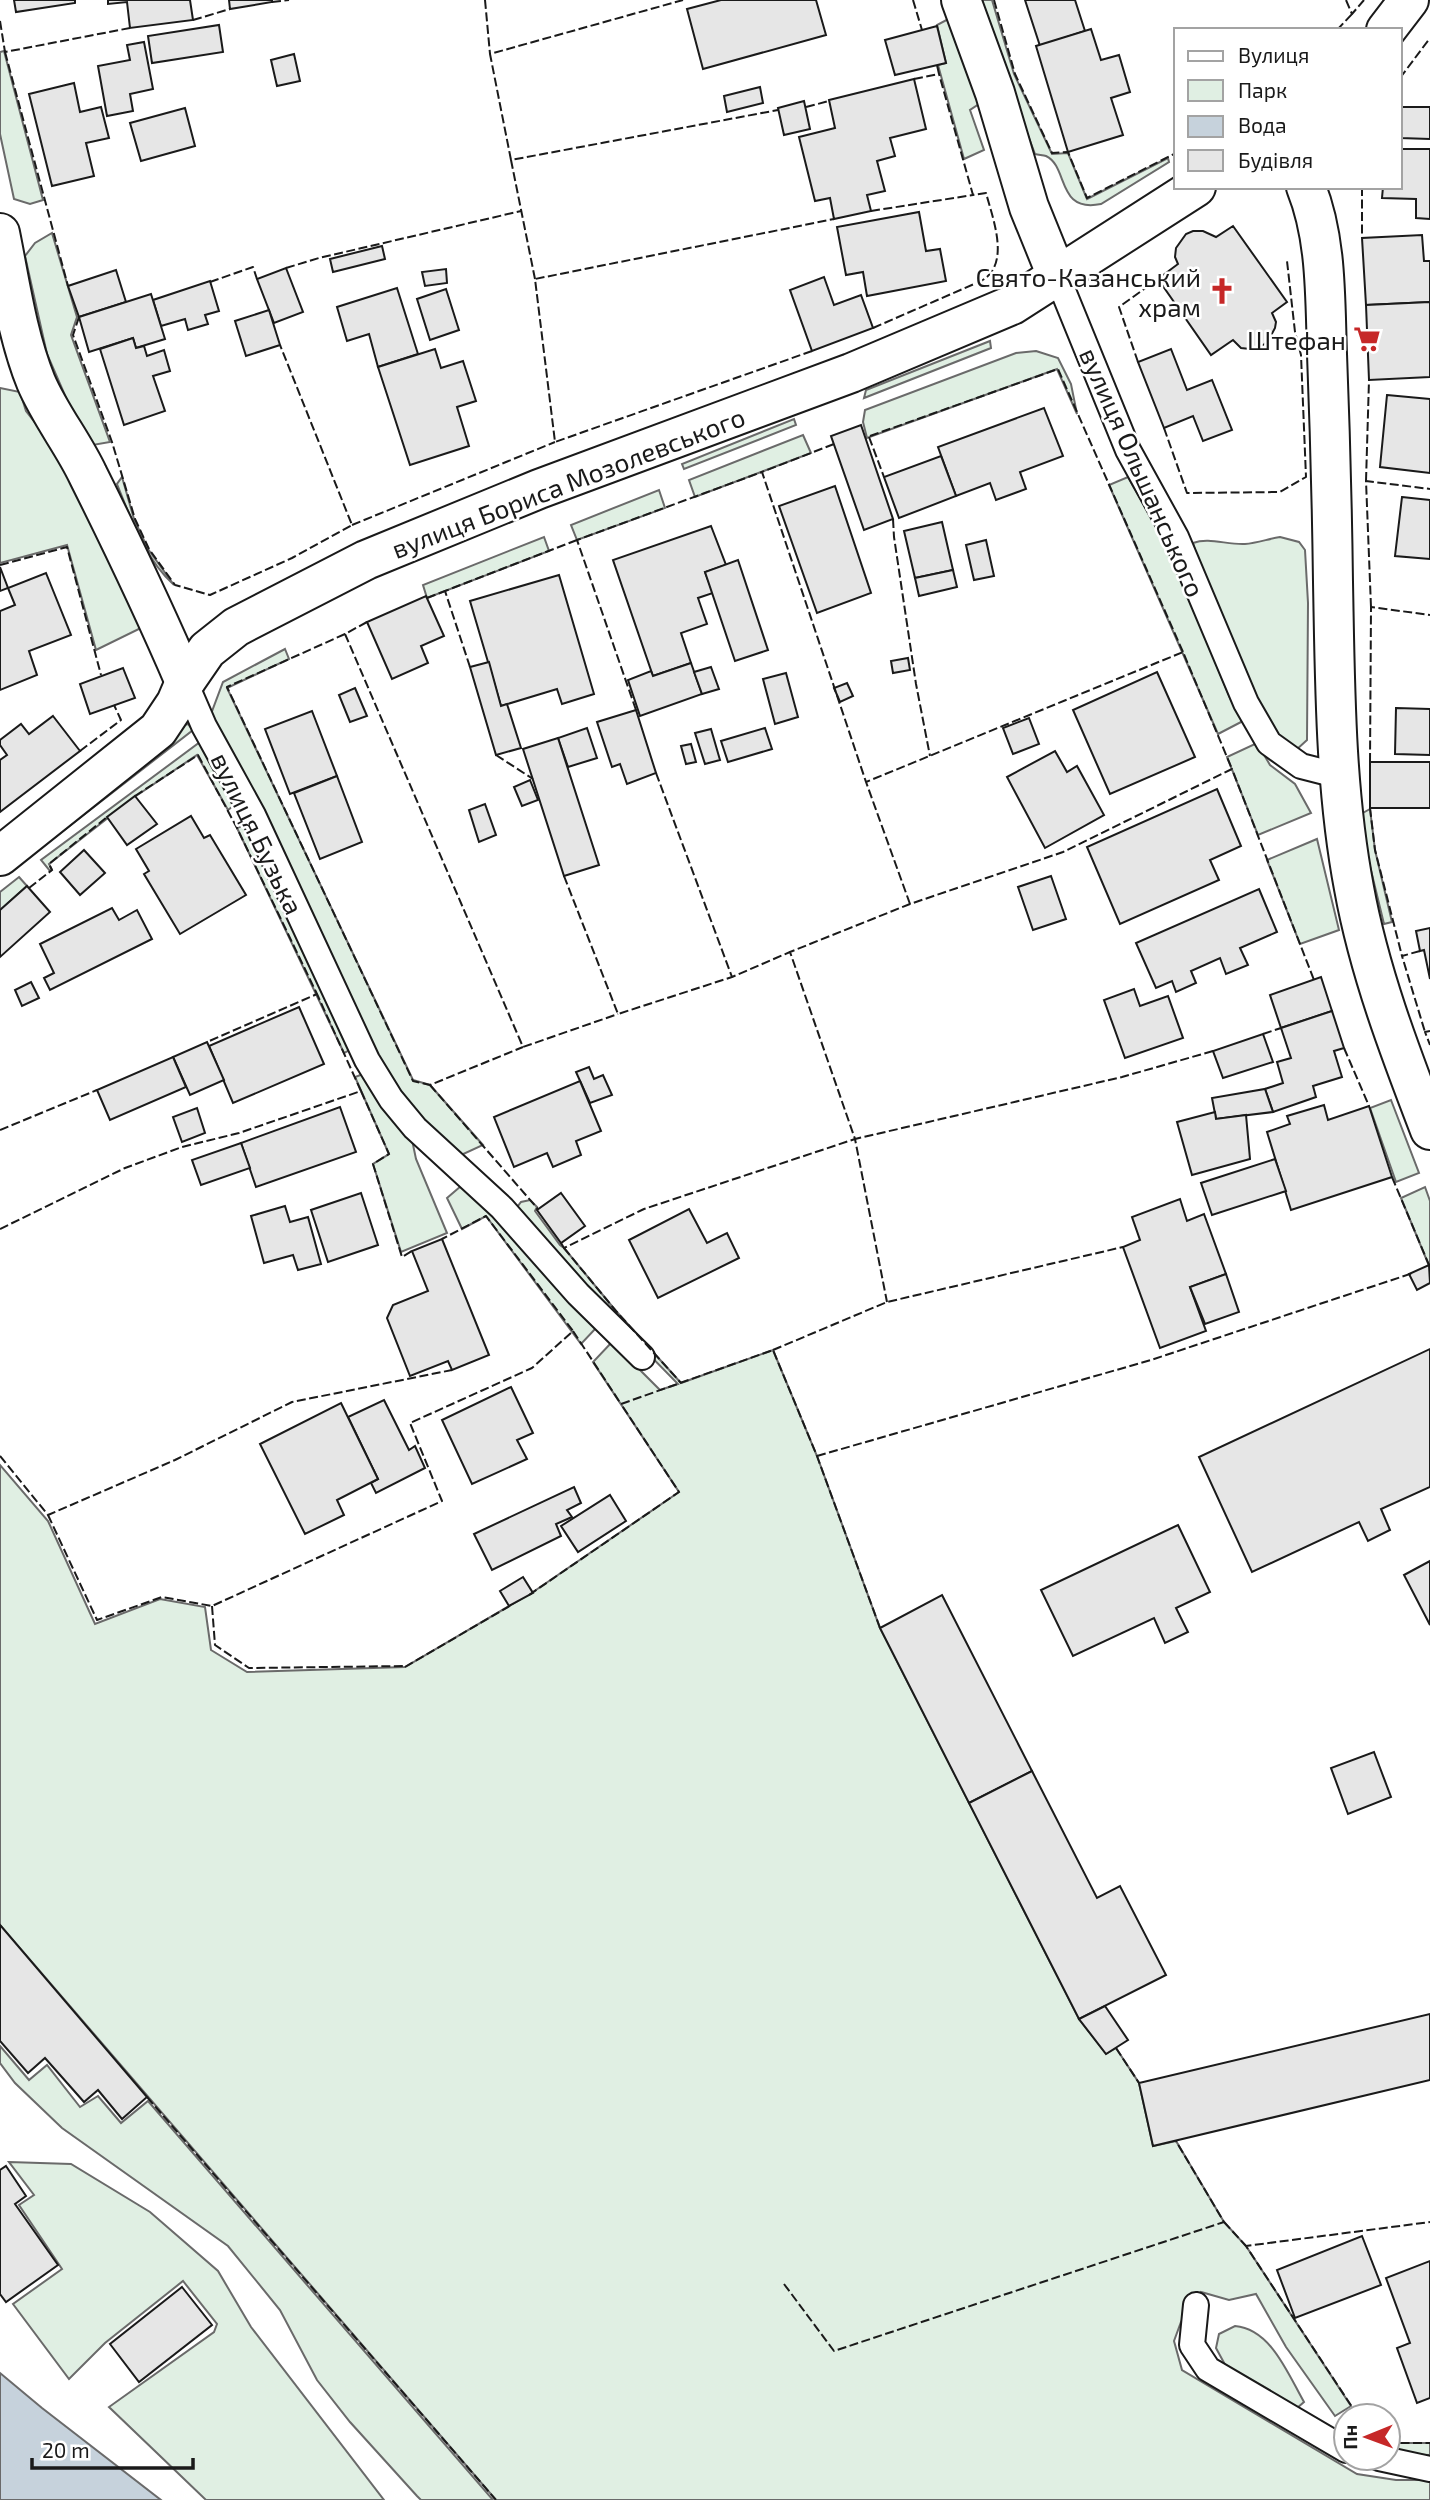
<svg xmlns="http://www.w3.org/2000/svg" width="1430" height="2500" viewBox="0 0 1430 2500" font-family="'Exo 2',sans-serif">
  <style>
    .green { fill: #e0efe3; stroke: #6a6a6a; stroke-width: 2 }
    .water { fill: #c6d2dc; stroke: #6a6a6a; stroke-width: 2 }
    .building { fill: #e6e6e6; stroke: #1a1a1a; stroke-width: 2 }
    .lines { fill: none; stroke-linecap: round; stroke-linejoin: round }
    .lane-casing { stroke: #1a1a1a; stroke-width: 28 }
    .street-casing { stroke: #1a1a1a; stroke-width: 42 }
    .lane { stroke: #fff; stroke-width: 24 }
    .street { stroke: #fff; stroke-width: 38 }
    .fence { stroke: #1a1a1a; stroke-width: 2; stroke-dasharray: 9 3.5; stroke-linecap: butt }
    .labels { text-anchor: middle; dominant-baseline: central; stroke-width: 5; stroke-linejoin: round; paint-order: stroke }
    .poi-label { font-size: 26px; fill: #1a1a1a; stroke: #fff; text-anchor: end }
    .street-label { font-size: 26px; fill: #1a1a1a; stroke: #fff }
  </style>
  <rect width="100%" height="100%" fill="#fff"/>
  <g class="green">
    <path d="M977,0h15l22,74 38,80 16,-1 19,46 81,-41 1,4 -68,42c-45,9 -32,-37 -55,-48 -3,-1 -7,-1 -11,-2z"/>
    <path d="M954,16l31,84 -15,10 14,40 -20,9 -26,-94 8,-2 -9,-38z"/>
    <path d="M4,51l39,149 -13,4 -16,-5 -14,-65v-82z"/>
    <path d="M52,233l25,84 -6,18 39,107 -23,4 -40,-92 -22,-98 10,-13z"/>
    <path d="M990,341l1,7 -127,50 2,-8z"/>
    <path d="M1036,351l22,7 13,26 6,30 -20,-45 -190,69 -4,-16 2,-12 151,-57z"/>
    <path d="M0,388l20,4 6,19 56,72 63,143 -49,24 -29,-105 -67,18z"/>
    <path d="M794,419l2,6 -112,44 -2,-5z"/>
    <path d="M803,435l8,18 -116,44 -6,-17z"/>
    <path d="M122,477l12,42 14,30 26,36c-29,-26 -43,-66 -57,-101z"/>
    <path d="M1128,477l41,72 61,149 13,23 -25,13 -109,-249z"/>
    <path d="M659,490l6,18 -88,32 -6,-15z"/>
    <path d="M544,537l5,14 -122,47 -4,-13z"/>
    <path d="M1280,537l19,5 6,8 3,53 -1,137 -12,11 -11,-2c-34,-62 -73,-138 -91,-206 16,-6 34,2 52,1 12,-1 23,-5 35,-7z"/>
    <path d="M285,649l4,10 -62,29 186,392 17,5 53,60 -24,11 -55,-56 -39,-68 -154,-318 12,-32z"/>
    <path d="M188,724l5,6 -152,118 -3,-2 146,-121z"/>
    <path d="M200,742l37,61 -9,7 -31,-55 -61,41 -87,68 3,6 -2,1 -9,-11z"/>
    <path d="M1257,743l13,22 25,19 16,29 -53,22 -31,-78z"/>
    <path d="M1370,809l5,41 17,72 -8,2 -16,-66 -7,-44z"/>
    <path d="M247,824l106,224 -9,5 -107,-225z"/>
    <path d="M1317,839l22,91 -39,14 -33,-84z"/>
    <path d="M19,877l8,9 -27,24v-18z"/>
    <path d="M366,1073l45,62 5,24 31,74 -46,19 -28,-88 16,-10 -34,-77z"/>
    <path d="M1391,1100l28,73 -23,9 -26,-74z"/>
    <path d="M461,1186l28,22 108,119 -16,17 -95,-128 -24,13 -15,-31z"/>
    <path d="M1425,1187l5,14v67l-29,-70z"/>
    <path d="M530,1200l7,7 -2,4 25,34 4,3 52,63 65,72 92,-33 44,106 63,172 199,391 27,35 10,-6 23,35 14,63 23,-5 48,81 22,24 105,160 -16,10 -49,-69 -30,-53 -27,6 -28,-8 -20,30 -7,19 8,29 175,104 39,6h34v20h-934l-496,-575v-460l48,56 47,103 65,-25 45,8 6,43 36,22 158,-5 128,-75 146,-100 -86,-130 19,-20 48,48 18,-6 -100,-102 -63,-72 6,-8z"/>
    <path d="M0,2046l29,34 18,-15 33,42 18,-11 23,27 27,-22 345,399h-72l-4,-4 -67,-74 -33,-42 -37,-70 -52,-64 -166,-118 -47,-45 -15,-20z"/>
    <path d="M9,2162l62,2 79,48 68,59 33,56 133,173h-178l-97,-93 105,-75 3,-8 -34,-43 -78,62 -36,36 -56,-75 49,-35 -43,-64 15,-10z"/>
    <path d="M1235,2326c36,3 53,48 69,76l-7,6 -68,-36 -13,-24 3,-14z"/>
    <path d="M1388,2443h42v12l-42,-1z"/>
  </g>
  <path class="water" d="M0,2373l42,35 119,92h-161z"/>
  <g class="building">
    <path d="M14,0h61v3l-59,9z"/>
    <path d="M108,0h82l3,20 -63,8 -3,-26 -19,2z"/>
    <path d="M229,0h43v2l-42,7z"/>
    <path d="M721,0h95l10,35 -123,34 -16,-60z"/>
    <path d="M1025,0h50l10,31 -45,15z"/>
    <path d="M219,25l4,27 -71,11 -4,-27z"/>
    <path d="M937,26l9,37 -51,12 -10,-35z"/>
    <path d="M1091,29l10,31 18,-5 11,37 -19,6 12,37 -55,17 -32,-106z"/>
    <path d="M144,42l9,47 -23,5 3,17 -26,5 -9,-50 32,-6 -3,-15z"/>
    <path d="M294,54l6,27 -23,5 -6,-26z"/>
    <path d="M914,79l12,50 -36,9 5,18 -18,5 8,30 -18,4 4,16 -37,8 -4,-21 -15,3 -16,-64 36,-9 -6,-28z"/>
    <path d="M74,83l6,29 21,-5 8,31 -23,5 8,33 -42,10 -23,-92z"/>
    <path d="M760,87l3,16 -36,9 -3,-16z"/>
    <path d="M804,101l6,28 -26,6 -6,-27z"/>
    <path d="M1400,107h30v32l-30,-1z"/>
    <path d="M185,108l10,38 -54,15 -11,-38z"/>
    <path d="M1400,149h30v70l-14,-1v-19l-34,-1 1,-11h17z"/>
    <path d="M919,212l7,39 14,-2 6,32 -79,15 -4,-24 -17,3 -9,-48z"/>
    <path d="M1233,226l54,76 -15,11 4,9 -1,6 -7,13 -7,6 -11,2 -9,-1 -8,-8 -22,15 -53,-76 20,-15 -3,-7 1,-9 10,-14 7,-3h10l13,6z"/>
    <path d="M1422,235l2,26h6v41l-64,3 -4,-67z"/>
    <path d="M382,246l3,13 -52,13 -3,-13z"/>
    <path d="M286,268l17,44 -29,11 -17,-44z"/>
    <path d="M446,269l1,14 -22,3 -3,-14z"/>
    <path d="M116,270l10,32 -47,15 -11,-31z"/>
    <path d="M824,277l10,28 27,-10 12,33 -61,23 -22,-61z"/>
    <path d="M210,281l9,30 -14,4 3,9 -20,6 -3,-11 -24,7 -8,-26z"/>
    <path d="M397,288l21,66 -40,13 -9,-33 -22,7 -10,-34z"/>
    <path d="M446,289l13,41 -29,10 -13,-41z"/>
    <path d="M151,294l14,45 -29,9 -3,-10 -44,14 -10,-35z"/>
    <path d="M1430,302v75l-61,3 -3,-75z"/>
    <path d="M269,310l11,35 -34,11 -11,-35z"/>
    <path d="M133,338l3,10 8,-2 3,10 17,-6 6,21 -17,5 12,35 -41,14 -24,-76z"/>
    <path d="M435,349l6,19 22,-7 13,40 -19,6 12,39 -59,19 -32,-98z"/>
    <path d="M1171,349l16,41 25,-10 20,50 -29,11 -10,-25 -29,12 -26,-66z"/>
    <path d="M1387,395l43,4v74l-50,-6z"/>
    <path d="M1044,408l19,48 -43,16 6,17 -30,11 -6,-17 -34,13 -18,-49z"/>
    <path d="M861,425l32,94 -29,11 -33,-94z"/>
    <path d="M941,456l15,40 -57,22 -15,-41z"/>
    <path d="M835,486l36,107 -54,20 -38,-107z"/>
    <path d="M1402,497l28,3v59l-35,-3z"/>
    <path d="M942,522l11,48 -38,8 -11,-47z"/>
    <path d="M711,526l15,39 -21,7 8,21 -15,5 9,26 -26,9 10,30 -38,13 -40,-116z"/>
    <path d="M986,540l8,36 -20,4 -8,-35z"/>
    <path d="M738,560l30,90 -33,11 -30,-89z"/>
    <path d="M0,567l8,21 -8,3z"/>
    <path d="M953,570l4,17 -38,9 -4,-18z"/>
    <path d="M46,573l25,62 -42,16 8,24 -37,15v-79l15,-6 -7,-17z"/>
    <path d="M559,575l35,119 -32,10 -5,-15 -56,17 -31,-105z"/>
    <path d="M426,596l18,40 -23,10 7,17 -36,16 -25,-57z"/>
    <path d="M908,658l2,12 -17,3 -2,-12z"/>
    <path d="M489,662l12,44 6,-2 14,44 -25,7 -26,-88z"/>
    <path d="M691,663l11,31 -62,22 -12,-36 23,-9 2,5z"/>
    <path d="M711,667l8,22 -17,5 -8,-22z"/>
    <path d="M123,668l12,30 -45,16 -10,-30z"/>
    <path d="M1157,672l38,85 -85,37 -37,-84z"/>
    <path d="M786,673l12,44 -23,7 -12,-45z"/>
    <path d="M847,683l6,13 -13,6 -6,-14z"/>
    <path d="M355,688l12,28 -17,6 -11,-27z"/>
    <path d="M1396,708l34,1v46l-35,-1z"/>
    <path d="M636,710l20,63 -29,11 -7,-20 -8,3 -15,-45z"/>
    <path d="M312,711l25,65 -47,18 -25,-65z"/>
    <path d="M53,716l27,35 -80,61v-52l7,-5 -7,-10v-5l21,-16 8,10z"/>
    <path d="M1029,718l10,26 -26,10 -10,-26z"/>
    <path d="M587,728l10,30 -29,9 -10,-29z"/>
    <path d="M765,728l7,21 -44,13 -7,-21z"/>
    <path d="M711,729l9,31 -15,4 -10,-31z"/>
    <path d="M558,738l41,127 -35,11 -41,-127z"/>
    <path d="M691,744l5,18 -10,2 -5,-18z"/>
    <path d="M1055,751l12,21 10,-6 27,49 -59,33 -38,-71z"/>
    <rect x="1370" y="762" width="60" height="46"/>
    <path d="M337,776l25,66 -42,17 -26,-66z"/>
    <path d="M530,780l8,20 -16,6 -8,-19z"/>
    <path d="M1217,789l24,57 -31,14 9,20 -99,44 -33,-77z"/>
    <path d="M135,796l22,28 -30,21 -20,-28z"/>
    <path d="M485,804l11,31 -17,7 -10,-32z"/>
    <path d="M191,816l13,22 6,-3 36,60 -66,39 -36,-60 5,-3 -13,-22z"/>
    <path d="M84,850l21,23 -25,22 -20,-23z"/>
    <path d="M1051,876l15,43 -33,11 -15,-43z"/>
    <path d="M27,886l23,26 -50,45v-47z"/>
    <path d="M1259,889l18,43 -37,16 8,17 -22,9 -6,-16 -29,13 5,12 -20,9 -4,-11 -16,7 -20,-45z"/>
    <path d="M112,908l7,12 18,-10 15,29 -102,51 -6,-12 10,-5 -14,-29z"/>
    <path d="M1430,928v51l-6,-29 -4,1 -4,-20z"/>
    <path d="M1321,977l11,34 -51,17 -11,-33z"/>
    <path d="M31,982l8,16 -17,8 -7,-16z"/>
    <path d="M1134,989l6,17 28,-10 15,42 -58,20 -21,-58z"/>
    <path d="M299,1007l25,57 -91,39 -24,-57z"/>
    <path d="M1332,1011l12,37 -10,3 8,26 -29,9 3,11 -43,15 -8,-23 18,-6 -6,-21 14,-4 -10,-30z"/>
    <path d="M1263,1034l10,28 -50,16 -10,-27z"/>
    <path d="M207,1042l17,38 -34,15 -17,-38z"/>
    <path d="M173,1057l13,30 -76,33 -13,-30z"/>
    <path d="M589,1067l5,12 9,-4 9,20 -22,8 -14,-31z"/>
    <path d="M580,1081l21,50 -25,10 5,14 -28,12 -6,-14 -33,14 -20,-50z"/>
    <path d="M1265,1089l8,23 -57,7 -4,-21z"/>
    <path d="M1324,1105l4,15 41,-14 23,71 -101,33 -24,-78 23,-8 -3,-8z"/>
    <path d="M340,1107l16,45 -100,35 -15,-44z"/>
    <path d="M197,1108l8,25 -23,9 -9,-25z"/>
    <path d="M1215,1112l1,7 30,-4 4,44 -58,16 -15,-53z"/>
    <path d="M241,1143l9,25 -49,17 -9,-25z"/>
    <path d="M1275,1159l11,32 -74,24 -11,-32z"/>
    <path d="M361,1193l17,52 -50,17 -17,-52z"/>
    <path d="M561,1193l24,33 -24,17 -24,-33z"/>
    <path d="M1180,1199l7,22 17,-7 22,60 -36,13 16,44 -46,17 -37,-101 17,-7 -8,-23z"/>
    <path d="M285,1206l5,16 18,-5 13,47 -23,6 -5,-15 -29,8 -13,-47z"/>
    <path d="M689,1209l18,34 20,-10 12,25 -81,40 -29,-58z"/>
    <path d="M442,1239l47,116 -37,15 -4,-9 -38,15 -23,-58 6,-13 35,-14 -16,-40z"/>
    <path d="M1429,1265l1,18 -13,7 -8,-16z"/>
    <path d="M1226,1274l13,38 -34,12 -15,-37z"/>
    <path d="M1430,1349v138l-49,22 9,21 -22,11 -9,-19 -107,50 -53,-115z"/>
    <path d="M511,1387l22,46 -16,7 10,19 -55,25 -30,-64z"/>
    <path d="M384,1400l25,50 6,-4 10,22 -49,25 -5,-10 7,-4 -30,-62z"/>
    <path d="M341,1403l37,76 -41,21 7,15 -39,19 -45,-90z"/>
    <path d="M574,1487l7,16 -14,7 5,7 -16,7 5,12 -69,34 -18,-36z"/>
    <path d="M610,1495l16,26 -48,31 -17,-26z"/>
    <path d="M1178,1525l32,67 -34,16 12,24 -23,11 -11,-25 -81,38 -32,-66z"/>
    <path d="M1430,1561v64l-26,-50z"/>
    <path d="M523,1577l10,16 -24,13 -9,-15z"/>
    <path d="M942,1595l90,176 -63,32 -89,-175z"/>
    <path d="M1374,1752l17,45 -43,17 -17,-46z"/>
    <path d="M1032,1771l65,127 23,-12 46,89 -87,44 -110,-216z"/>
    <path d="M0,1925l147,172 -25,22 -24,-29 -14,12 -39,-44 -17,15 -28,-32z"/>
    <path d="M1105,2006l23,34 -22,14 -27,-35z"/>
    <path d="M1430,2014v66l-277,66 -14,-63z"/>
    <path d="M6,2166l20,30 -11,8 43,61 -52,37 -6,-8v-124z"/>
    <path d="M1362,2236l19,49 -86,33 -18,-48z"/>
    <path d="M1430,2261v137l-13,5 -20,-55 13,-5 -24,-65z"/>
    <path d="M182,2287l30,38 -73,57 -29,-38z"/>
  </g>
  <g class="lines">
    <defs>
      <g id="lane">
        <path d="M1057,276l71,174 48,87 70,166 15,26 8,14 32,23 39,10"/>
        <path d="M185,682l19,44 49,89 114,245 24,39 24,29 87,80 76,86 64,63"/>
        <path d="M1196,2305l-4,40 16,24 138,81"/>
        <path d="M1379,2458l51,11"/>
      </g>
      <g id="street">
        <path d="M961,0l34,93 34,114 28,69"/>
        <path d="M1386,30l23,-30"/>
        <path d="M1306,187c21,52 19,112 21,167 3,76 5,152 6,228 2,102 2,206 21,306 15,83 46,164 76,242"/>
        <path d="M0,233c10,49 17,102 36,149 14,33 37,61 52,93 34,68 67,137 97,207"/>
        <path d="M0,856l158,-126 18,-27 9,-21 22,-32 29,-23 130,-67 173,-71 312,-116 161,-68 184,-118"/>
      </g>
    </defs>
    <use href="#lane" class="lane-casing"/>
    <use href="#street" class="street-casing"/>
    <use href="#lane" class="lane"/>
    <use href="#street" class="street"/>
    <g class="fence">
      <path d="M485,0l5,54"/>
      <path d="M913,0l9,30"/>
      <path d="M994,0l21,74 37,79 16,-1 19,46 89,-45"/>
      <path d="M1346,0l6,14 12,-14"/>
      <path d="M272,2l17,-2"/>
      <path d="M193,20l37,-11"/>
      <path d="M0,21l5,31 125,-24"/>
      <path d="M1337,30l15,-16"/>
      <path d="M5,52l63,234"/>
      <path d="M1400,78l30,-40"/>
      <path d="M914,79l25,-5 -2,-9"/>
      <path d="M806,107l23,-6"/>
      <path d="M511,160l-21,-106 193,-54"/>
      <path d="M1362,187v51"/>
      <path d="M871,211l102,-16"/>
      <path d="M286,268l33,-10 202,-47"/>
      <path d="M535,279l-24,-119 267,-50"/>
      <path d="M210,282l43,-15 4,12"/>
      <path d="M79,317l-6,18 39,107 23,77 14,30 26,36 35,10 82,-37 60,-33 -72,-180"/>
      <path d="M873,328l108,-47c30,-16 12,-62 5,-88l-13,2 -34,-121"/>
      <path d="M812,351l-257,91 -20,-163 299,-60"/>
      <path d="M1138,362l-19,-55 39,-28"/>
      <path d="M1164,428l23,65 93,-1 26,-15 -5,-122 -6,-23 -8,-71"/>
      <path d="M870,436l188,-67 125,283"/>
      <path d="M869,437l15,40"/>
      <path d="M834,444l-72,28 104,310"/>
      <path d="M1366,481l3,-101"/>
      <path d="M893,519l1,18 22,147 14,72"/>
      <path d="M352,525l203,-83"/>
      <path d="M0,565l67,-18 34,128"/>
      <path d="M427,598l18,-7"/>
      <path d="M1371,607l-5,-126 64,8"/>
      <path d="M367,622l-22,12 178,413 95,-33"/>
      <path d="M345,634l-118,53 186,394 17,4 93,-38"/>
      <path d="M470,667l-25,-76 132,-51"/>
      <path d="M636,710l-59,-170 185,-68"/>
      <path d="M80,751l41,-31 -7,-15"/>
      <path d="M496,755l37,24"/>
      <path d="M1370,762l1,-155 59,8"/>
      <path d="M656,773l76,204 58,-25"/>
      <path d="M135,796l63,-41 39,73 80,166 -110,48"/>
      <path d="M1370,808l5,42 27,106"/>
      <path d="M564,876l54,138 114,-37"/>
      <path d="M29,888l23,-18 -3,-6 58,-47"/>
      <path d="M910,904l-44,-122 317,-130 49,117"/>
      <path d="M1420,951l-18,5 23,76"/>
      <path d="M1430,1031l-5,1 5,13"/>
      <path d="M1263,1034l18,-6"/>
      <path d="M1344,1048l25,58"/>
      <path d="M1213,1051l-91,26 -267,62 -65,-187 120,-48 153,-52 169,-83 82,211"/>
      <path d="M430,1085l108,124"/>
      <path d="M361,1091l28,63 -16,10 29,93 10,-6"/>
      <path d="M0,1130l97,-40"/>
      <path d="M1392,1177l37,88"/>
      <path d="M0,1229l125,-61 57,-21 57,-14 122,-42 -44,-97"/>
      <path d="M561,1243l3,5 80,-39 211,-70 32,163"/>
      <path d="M564,1248l52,63 65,72"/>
      <path d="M573,1331l48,73"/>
      <path d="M773,1350l114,-48 236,-55"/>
      <path d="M0,1456l48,59 127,-55 117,-58 160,-32"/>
      <path d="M817,1456l334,-96 262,-87"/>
      <path d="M48,1515l49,105 65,-23 50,9 230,-105 -32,-78 122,-55 41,-37 -87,-115 -44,23"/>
      <path d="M529,1595l150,-103 -58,-88 152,-54 44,106 63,172"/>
      <path d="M212,1606l3,39 34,23 157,-2"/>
      <path d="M405,1667l108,-63"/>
      <path d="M1116,2048l23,35"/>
      <path d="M147,2097l349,403"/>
      <path d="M1224,2222l22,24"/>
      <path d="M784,2284l50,67 390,-129 -48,-81"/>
      <path d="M1358,2416l-112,-170 184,-24"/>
      <path d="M1388,2443h42"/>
    </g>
  </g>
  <defs>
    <symbol id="church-bare" viewBox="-9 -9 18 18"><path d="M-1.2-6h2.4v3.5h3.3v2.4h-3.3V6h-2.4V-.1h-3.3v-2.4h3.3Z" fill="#c62828" stroke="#fff" stroke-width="2.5" paint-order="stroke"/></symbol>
    <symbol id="supermarket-bare" viewBox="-9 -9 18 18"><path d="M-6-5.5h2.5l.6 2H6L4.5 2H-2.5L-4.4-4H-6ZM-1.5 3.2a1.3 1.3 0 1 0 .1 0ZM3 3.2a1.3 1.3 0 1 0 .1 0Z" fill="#c62828" stroke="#fff" stroke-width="2.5" paint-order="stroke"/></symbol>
  </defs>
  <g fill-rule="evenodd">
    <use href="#church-bare" x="1203" y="272" width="38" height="38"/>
    <use href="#supermarket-bare" x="1348" y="320" width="38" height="38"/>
  </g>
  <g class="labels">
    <g class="poi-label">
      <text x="1201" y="276">Свято-Казанський<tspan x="1201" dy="30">храм</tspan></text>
      <text x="1346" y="339">Штефан</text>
    </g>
    <g class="street-label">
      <text transform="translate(1143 472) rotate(66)">вулиця Ольшанського</text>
      <text transform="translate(568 482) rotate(-21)">вулиця Бориса Мозолевського</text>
      <text transform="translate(258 833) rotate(64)">вулиця Бузька</text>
    </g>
  </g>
  <rect x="1174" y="28" width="228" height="161" fill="#ffffff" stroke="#a3a3a3" stroke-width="2"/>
  <rect x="1188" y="51" width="35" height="10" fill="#ffffff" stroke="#a3a3a3" stroke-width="2"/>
  <text x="1238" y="63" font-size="21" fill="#1a1a1a">Вулиця</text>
  <rect x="1188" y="80" width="35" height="21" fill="#e0efe3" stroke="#a3a3a3" stroke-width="2"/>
  <text x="1238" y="98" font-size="21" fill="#1a1a1a">Парк</text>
  <rect x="1188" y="116" width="35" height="21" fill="#c6d2dc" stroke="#a3a3a3" stroke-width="2"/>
  <text x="1238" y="133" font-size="21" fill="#1a1a1a">Вода</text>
  <rect x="1188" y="150" width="35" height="21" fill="#e6e6e6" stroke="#a3a3a3" stroke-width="2"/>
  <text x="1238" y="168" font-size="21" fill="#1a1a1a">Будівля</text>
  <g transform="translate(1367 2437) rotate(269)"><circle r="33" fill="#ffffff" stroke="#a3a3a3" stroke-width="2"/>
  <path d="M0-5L12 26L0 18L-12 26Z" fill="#c62828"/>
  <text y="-10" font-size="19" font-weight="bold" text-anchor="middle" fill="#1a1a1a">Пн</text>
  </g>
  <path d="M32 2458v10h161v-10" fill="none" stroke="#1a1a1a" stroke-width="3.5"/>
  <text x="42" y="2458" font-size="21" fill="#1a1a1a" stroke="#ffffff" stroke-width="5" paint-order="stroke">20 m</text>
</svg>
